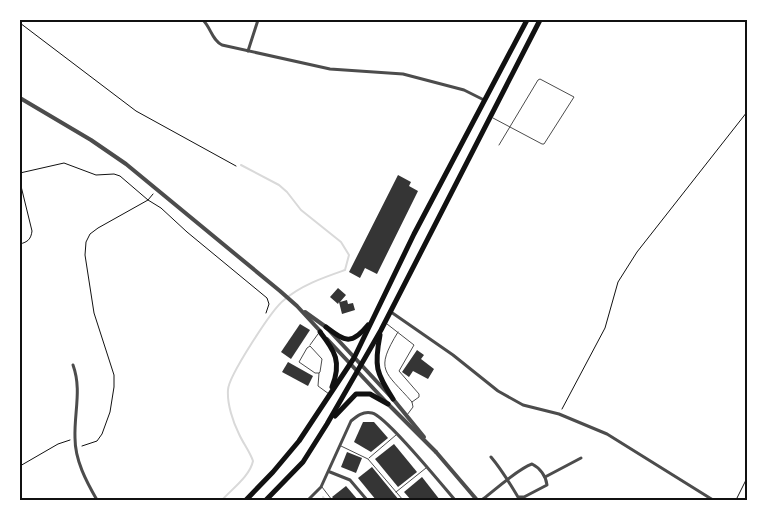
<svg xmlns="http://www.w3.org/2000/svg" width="767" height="520" viewBox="0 0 767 520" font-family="Rubik,sans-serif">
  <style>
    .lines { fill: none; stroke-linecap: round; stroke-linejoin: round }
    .stream { stroke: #d9d9d9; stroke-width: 2 }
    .building { fill: #353535 }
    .path { stroke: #111; stroke-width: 1 }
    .service { stroke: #4c4c4c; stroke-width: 1 }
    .minor { stroke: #4c4c4c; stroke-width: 3 }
    .tertiary { stroke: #4c4c4c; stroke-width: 4 }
    .trunk { stroke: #111; stroke-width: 5 }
    .neatline { fill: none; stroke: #111; stroke-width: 2 }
  </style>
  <rect width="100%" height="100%" fill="#fff"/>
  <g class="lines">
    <g class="stream">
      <path d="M323,497l2,3"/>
      <path d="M222,500c10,-11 28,-24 31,-39 -3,-9 -10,-18 -14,-27 -6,-12 -12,-30 -11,-44 0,-13 44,-81 56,-90 17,-15 41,-23 61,-30l4,-15 -8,-13 -40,-32 -14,-18 -8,-7 -38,-20"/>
    </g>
  </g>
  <g class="building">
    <path d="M398,175l13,7 -2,4 9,5 -41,83 -12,-6 -5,10 -11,-6z"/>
    <path d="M338,288l8,7 -6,7 7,-2 1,4 5,-1 2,7 -13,4 -3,-12 -1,2 -8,-7z"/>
    <path d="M300,324l10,6 -19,29 -10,-7z"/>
    <path d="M417,350l7,5 -3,4 13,10 -6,10 -15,-8 -4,6 -7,-5z"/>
    <path d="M288,362l25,14 -5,10 -26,-14z"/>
    <path d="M363,422h11l14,16 -17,14 -17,-10z"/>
    <path d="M394,444l23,28 -19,15 -23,-28z"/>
    <path d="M347,452l15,6 -6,15 -15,-6z"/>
    <path d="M372,467l27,33h-23l-18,-22z"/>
    <path d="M422,477l18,23h-29l-7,-8z"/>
    <path d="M346,486l12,14h-23l-3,-3z"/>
  </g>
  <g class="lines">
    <g class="path">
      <path d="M20,23l116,88 100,55"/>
      <path d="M20,173l44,-10 32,12 18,-1 6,2 28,24 13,8 26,24 80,66 2,6 -3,9"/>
      <path d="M20,182l12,49c-1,8 -4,11 -12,13"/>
      <path d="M562,409l43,-81 13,-46 19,-30 110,-140"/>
      <path d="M82,446l15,-5 5,-7 8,-22 4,-25v-12l-20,-62 -9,-58 1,-13 4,-8 8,-6 50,-28 5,-6"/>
      <path d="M20,466l38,-22 12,-4"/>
      <path d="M736,500l11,-22"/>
    </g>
    <g class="service">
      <path d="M493,118l49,26h2l30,-47 -34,-18 -2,1 -39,65"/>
      <path d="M387,324l27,21 -15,26 20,23v3l-7,5"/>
      <path d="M398,332c-24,39 -13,39 14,70l1,5 -6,8"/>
      <path d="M310,345l8,-11"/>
      <path d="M319,373l1,-1 2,-13 -12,-13 -3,2 -8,14 16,11h4l-1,13 11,8"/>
      <path d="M341,446l27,13 35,41"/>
      <path d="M369,458l27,-23"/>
      <path d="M322,487l10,13"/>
      <path d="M396,492l30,-24"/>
    </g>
    <g class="minor">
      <path d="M203,20c8,8 9,20 19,25l108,24 73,5 61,16 20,10"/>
      <path d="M248,51l10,-31"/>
      <path d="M391,312l62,43 45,36 25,14 36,9 48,20 106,66"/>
      <path d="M73,365c9,25 1,47 2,73 0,22 11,43 22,62"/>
      <path d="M330,472l20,8 17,20"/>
      <path d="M545,477l36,-19"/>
      <path d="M308,500l13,-13 30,-66c6,-5 12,-10 21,-8 14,3 70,72 83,87"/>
      <path d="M483,500v-1c12,-9 36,-31 49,-35 8,4 14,12 15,21l-23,12h-6c-9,-15 -16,-27 -27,-40"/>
    </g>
    <g class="tertiary">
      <path d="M20,98l71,42 35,24 154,127 17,15 24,26"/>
      <path d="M305,312l21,15 67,72 31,38"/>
      <path d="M327,339l61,65 48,48"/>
      <path d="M436,452l41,48"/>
    </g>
    <g class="trunk">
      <path d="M326,327c19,14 25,19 42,-2"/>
      <path d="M320,332c15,19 22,30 12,55"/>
      <path d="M380,335c-6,31 -4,38 13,64"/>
      <path d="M335,416l21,-22h14l18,10"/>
      <path d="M246,500l27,-28 26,-31 55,-83 60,-124 113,-214"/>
      <path d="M266,500l37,-38 24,-38 54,-94 159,-310"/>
    </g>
  </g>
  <rect width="767" height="520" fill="none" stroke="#ffffff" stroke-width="42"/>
  <rect x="21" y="21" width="725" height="478" class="neatline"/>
</svg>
